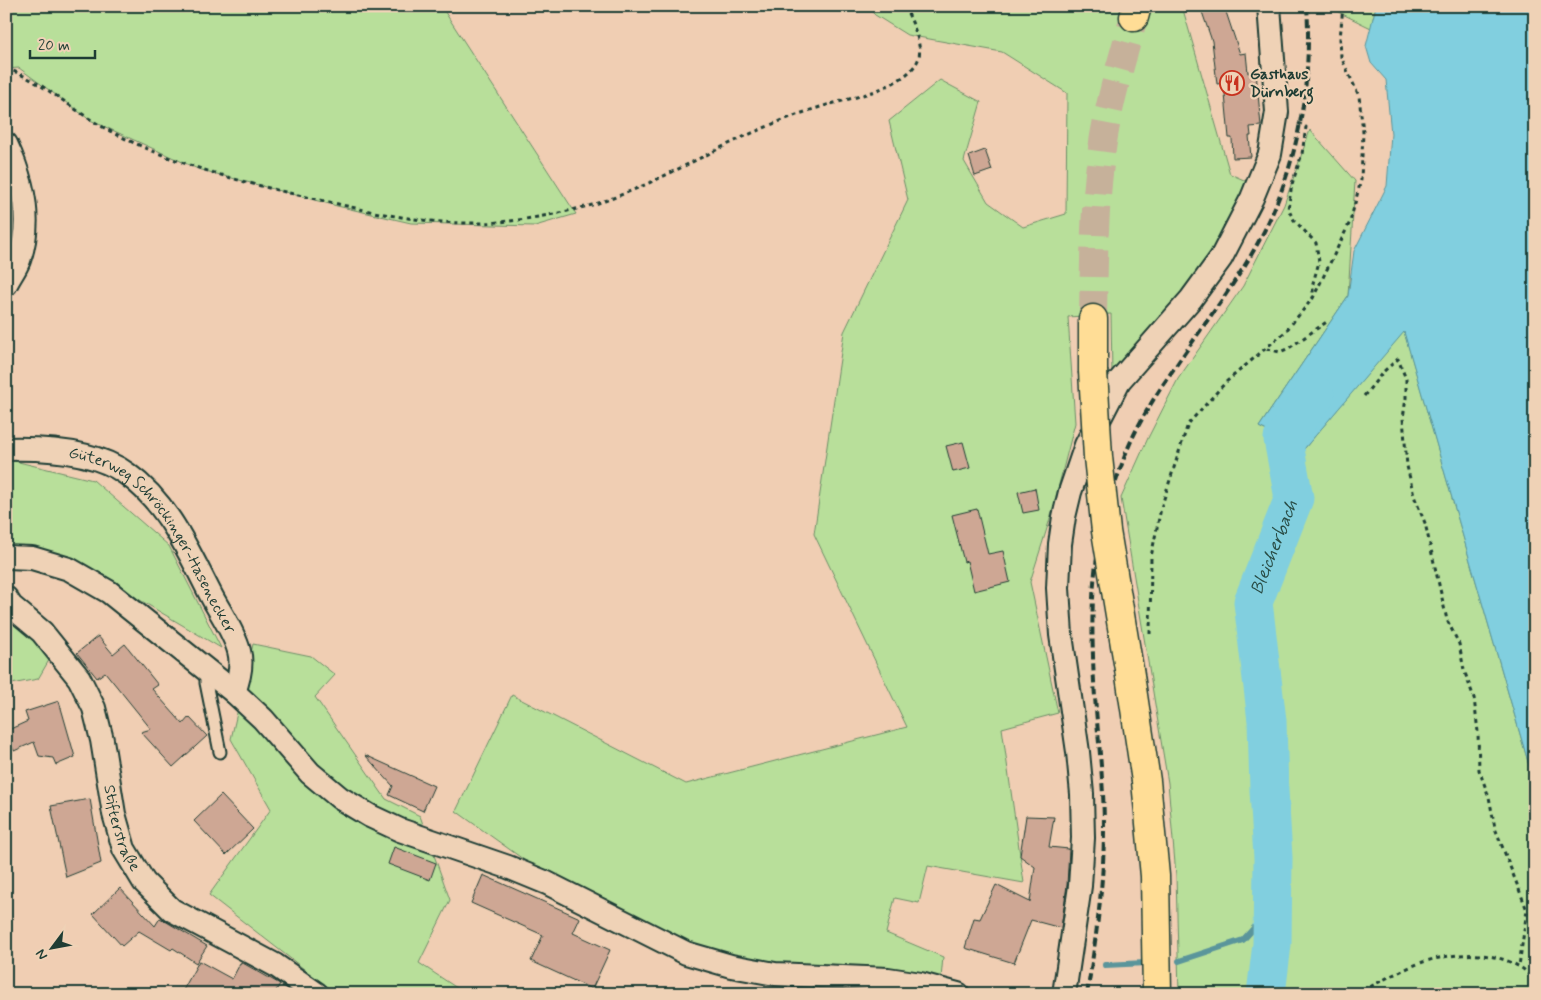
<svg xmlns="http://www.w3.org/2000/svg" width="1541" height="1000" viewBox="0 0 1541 1000" font-family="Mynerve,sans-serif">
  <style>
    .green { fill: #b8df9a; stroke: #6c8e67 }
    .water { fill: #81cfdf; stroke: #5a959b }
    .lines { fill: none; stroke-linecap: round; stroke-linejoin: round }
    .stream { stroke: #5a959b; stroke-width: 6 }
    .river { stroke: #81cfdf; stroke-width: 39 }
    .building { fill: #cea794; stroke: #1f3d34 }
    .primary-tunnel { stroke: #c6b19a; stroke-width: 28; stroke-dasharray: 28 14; stroke-linecap: butt }
    .lane-casing { stroke: #1f3d34; stroke-width: 15 }
    .street-casing { stroke: #1f3d34; stroke-width: 26 }
    .primary-casing { stroke: #1f3d34; stroke-width: 31 }
    .path { stroke: #1f3d34; stroke-width: 3; stroke-dasharray: 4 4; stroke-linecap: butt }
    .lane { stroke: #efd2b6; stroke-width: 11 }
    .street { stroke: #efd2b6; stroke-width: 22 }
    .primary { stroke: #ffdd96; stroke-width: 28 }
    .rail { stroke: #1f3d34; stroke-width: 4; stroke-dasharray: 8 4; stroke-linecap: butt }
    .primary-bridge-casing { stroke: #1f3d34; stroke-width: 31; stroke-linecap: butt }
    .primary-bridge { stroke: #ffdd96; stroke-width: 28 }
    .labels { text-anchor: middle; dominant-baseline: central; stroke-width: 4.5; stroke-linejoin: round; paint-order: stroke }
    .poi-label { font-size: 16px; font-weight: bold; fill: #1f3d34; stroke: #efd2b6; text-anchor: start }
    .street-label { font-size: 16px; fill: #1f3d34; stroke: #efd2b6 }
    .water-label { font-size: 18px; font-style: italic; fill: #294c45; stroke: #efd2b6 }
  </style>
  <rect width="100%" height="100%" fill="#f0ceb3"/>
  <filter id="ink" filterUnits="userSpaceOnUse"><feTurbulence type="fractalNoise" baseFrequency=".02" numOctaves="2"/><feDisplacementMap in="SourceGraphic" scale="10" xChannelSelector="R" yChannelSelector="G"/><feConvolveMatrix kernelMatrix="1 2 1 2 8 2 1 2 1" color-interpolation-filters="sRGB"/></filter>
  <g filter="url(#ink)">
    <g class="green">
      <path d="M6,6h435l135,208 -41,12 -124,-3 -74,-17 -139,-37 -108,-49 -71,-52 -13,1z"/>
      <path d="M866,6h316l48,168 21,9 -38,74 -101,117 -1,-60 -43,3 7,106 -25,96 -20,63 28,131 -56,15 22,155 -96,-17 -9,37 -24,-5 -9,35 57,24 -3,32 -245,-29 -108,-55 -131,-94 56,-116 174,89 221,-57 -93,-193 30,-202 64,-132 -19,-79 51,-41 41,22 -17,59 24,41 35,25 43,-13 1,-121 -65,-41 -95,-17 -32,-20z"/>
      <path d="M1326,6h50l-5,22z"/>
      <path d="M1310,130l45,51 -7,115 -89,131 45,22 100,-118 131,455v208h-356l-3,-119 -8,-92 -47,-285 27,-60 30,-59 65,-93 41,-81z"/>
      <path d="M6,459l87,21 76,66 52,102 -130,-77 -85,-21z"/>
      <path d="M6,609l46,46 -14,24 -32,6z"/>
      <path d="M253,644l58,12 24,19 -20,22 71,102 34,17 30,84 -31,63 47,31h-130l-127,-99 62,-86 -40,-70z"/>
    </g>
    <path class="water" d="M1376,6h159v780l-131,-454 -100,117 -45,-22 89,-131 6,-45 33,-65 4,-52 -5,-54 -15,-17 -5,-17z"/>
    <g class="lines">
      <g class="stream">
        <path d="M1179,961l64,-21 30,-33"/>
        <path d="M1105,965l41,-2"/>
      </g>
      <path class="river" id="s1" d="M1266,994l6,-50 1,-86 -4,-68 -2,-69 -14,-119 41,-104 -11,-59 32,-44"/>
    </g>
    <g class="building">
      <path d="M1200,6h24l16,48 6,-1 2,20 8,-1 5,54 -11,1 1,9h-2l2,21 -18,1 -1,-20h-3l-5,-55 -7,1 -5,-43z"/>
      <path d="M985,150l7,20 -17,6 -6,-20z"/>
      <path d="M963,442l7,26 -17,4 -7,-26z"/>
      <path d="M1035,488l4,22 -16,3 -5,-21z"/>
      <path d="M977,509l11,45 15,-3 7,31 -36,9 -7,-30 -3,1 -12,-47z"/>
      <path d="M98,636l15,18 12,-10 33,41 -6,4 31,35 6,-7 18,19 -34,31 -32,-35 10,-3 -46,-57 -8,6 -20,-25z"/>
      <path d="M59,701l16,56 -19,8 -3,-7 -14,-2 -5,-14 -20,9 -8,-20 22,-10 -3,-9z"/>
      <path d="M365,755l69,31 -11,25 -34,-16 4,-9z"/>
      <path d="M221,795l32,34 -27,26 -32,-34z"/>
      <path d="M90,799l11,64 -35,14 -15,-71z"/>
      <path d="M1026,816l28,1 -5,30 20,2 -2,36 -6,43 -30,-8 -17,43 -49,-15 9,-30 6,1 16,-34 34,17 5,-35 -15,-11z"/>
      <path d="M394,847l42,16 -6,17 -42,-16z"/>
      <path d="M483,875l97,43 -7,15 37,17 -18,39 -61,-28 12,-26 -72,-32z"/>
      <path d="M120,888l35,38 5,-8 47,28 -11,17 -23,-15 -2,2 -32,-19 -17,15 -29,-32z"/>
      <path d="M199,961l33,18 9,-17 39,22 -6,10h-93z"/>
    </g>
    <g class="lines">
      <path class="primary-tunnel" d="M1093,319c1,-61 1,-123 11,-183 7,-41 19,-80 30,-119"/>
      <defs>
        <path id="lane" d="M206,669v14l14,69"/>
        <g id="street">
          <path d="M6,144c17,36 27,77 13,116 -3,8 -9,16 -13,24"/>
          <path id="s2" d="M6,449c38,-1 90,2 121,25 42,30 62,79 85,123 9,17 22,35 27,54 4,14 0,28 -5,41"/>
          <path d="M6,557l26,1 37,11 40,23 125,100 29,27 47,54 30,25 30,18 30,14 108,37 39,16 139,70 45,13 44,8 113,5 33,5 37,10"/>
          <path id="s3" d="M6,598l5,8 31,26 37,46 15,30 8,32 12,74 10,35 20,33 28,28 103,55 42,29"/>
          <path d="M1064,994l16,-108 3,-48 -1,-44 -4,-42 -17,-117 -3,-47 2,-44 4,-27 6,-25 16,-47 33,-64 72,-82 30,-41 31,-60 18,-44 7,-42 -8,-106"/>
        </g>
        <g id="primary">
          <path d="M1134,17l3,-11"/>
          <path d="M1093,319v52"/>
        </g>
      </defs>
      <use href="#lane" class="lane-casing"/>
      <use href="#street" class="street-casing"/>
      <use href="#primary" class="primary-casing"/>
      <g class="path">
        <path d="M6,68c40,15 69,45 106,64 67,35 140,53 213,69 47,11 95,22 144,22 38,1 86,-8 123,-18 50,-15 96,-42 143,-64 29,-14 61,-27 92,-36 25,-7 79,-18 91,-45 6,-13 -7,-42 -14,-54"/>
        <path d="M1298,123l8,4 -4,27 -10,30 -4,25 6,11 22,23 3,19 -6,21v15"/>
        <path d="M1267,349l13,3 9,-4 39,-27"/>
        <path d="M1364,396l19,-24 15,-13 8,20v19l-3,20 4,48 7,30 11,27 22,97 12,24 5,26 10,28 4,34 1,38 10,27 6,31 32,82 -8,56"/>
        <path d="M1150,634l1,-77 10,-49 27,-84 38,-42 59,-50 28,-34 37,-76 11,-42 2,-48 -4,-36 -18,-39 -1,-18 3,-33"/>
        <path d="M1356,994c22,-11 44,-24 67,-32 29,-9 68,-12 95,4 7,3 12,10 17,16"/>
      </g>
      <use href="#lane" class="lane"/>
      <use href="#street" class="street"/>
      <use href="#primary" class="primary"/>
      <path class="rail" d="M1087,994c9,-55 17,-111 17,-166 0,-58 -10,-115 -11,-172 -1,-28 -1,-56 2,-84 4,-35 16,-78 28,-111 17,-48 49,-89 77,-130 24,-34 49,-68 67,-106 32,-67 45,-145 40,-219"/>
      <defs>
        <path id="primary-bridge" d="M1093,371l5,86 8,74 23,138 17,112 9,95 2,118"/>
      </defs>
      <use href="#primary-bridge" class="primary-bridge-casing"/>
      <use href="#primary-bridge" class="primary-bridge"/>
    </g>
  </g>
  <defs>
    <symbol id="restaurant-ring" viewBox="-11 -11 22 22"><circle r="9.5" fill="#efd2b6" stroke="#c8321e" stroke-width="1.5"/><path d="M-5-6h1v4h1v-4h1v4h1v-4h1v5L-1.5 .5V6h-2V.5L-5-1ZM5-6V6H3V1.5H1.5Q1.5-4 5-6Z" fill="#c8321e"/></symbol>
  </defs>
  <g fill-rule="evenodd">
    <use href="#restaurant-ring" x="1218" y="69" width="28" height="28"/>
  </g>
  <g class="labels">
    <g class="poi-label">
      <text x="1250" y="74">Gasthaus<tspan x="1250" dy="18">Dürnberg</tspan></text>
    </g>
    <g class="street-label">
      <text stroke="none"><textPath href="#s2" startOffset="190">Güterweg Schröckinger-Hasenecker</textPath></text>
      <text stroke="none"><textPath href="#s3" startOffset="266">Stifterstraße</textPath></text>
    </g>
    <g class="water-label">
      <text stroke="none"><textPath href="#s1" startOffset="452">Bleicherbach</textPath></text>
    </g>
  </g>
  <rect width="1541" height="1000" fill="none" stroke="#efd2b6" stroke-width="25"/>
  <rect x="12" y="12" width="1516" height="975" fill="none" stroke="#1f3d34" stroke-width="2" filter="url(#ink)"/>
  <g transform="translate(52 948) rotate(238)" stroke="#efd2b6" stroke-width="4" paint-order="stroke">
  <path d="M0-4L9 19L0 12L-9 19Z" fill="#1f3d34"/>
  <text y="-8" font-size="14" font-weight="bold" text-anchor="middle" fill="#1f3d34">N</text>
  </g>
  <path d="M30 50v8h65v-8" fill="none" stroke="#1f3d34" stroke-width="2.5"/>
  <text x="38" y="50" font-size="15" fill="#1f3d34" stroke="#efd2b6" stroke-width="4" paint-order="stroke">20 m</text>
</svg>
